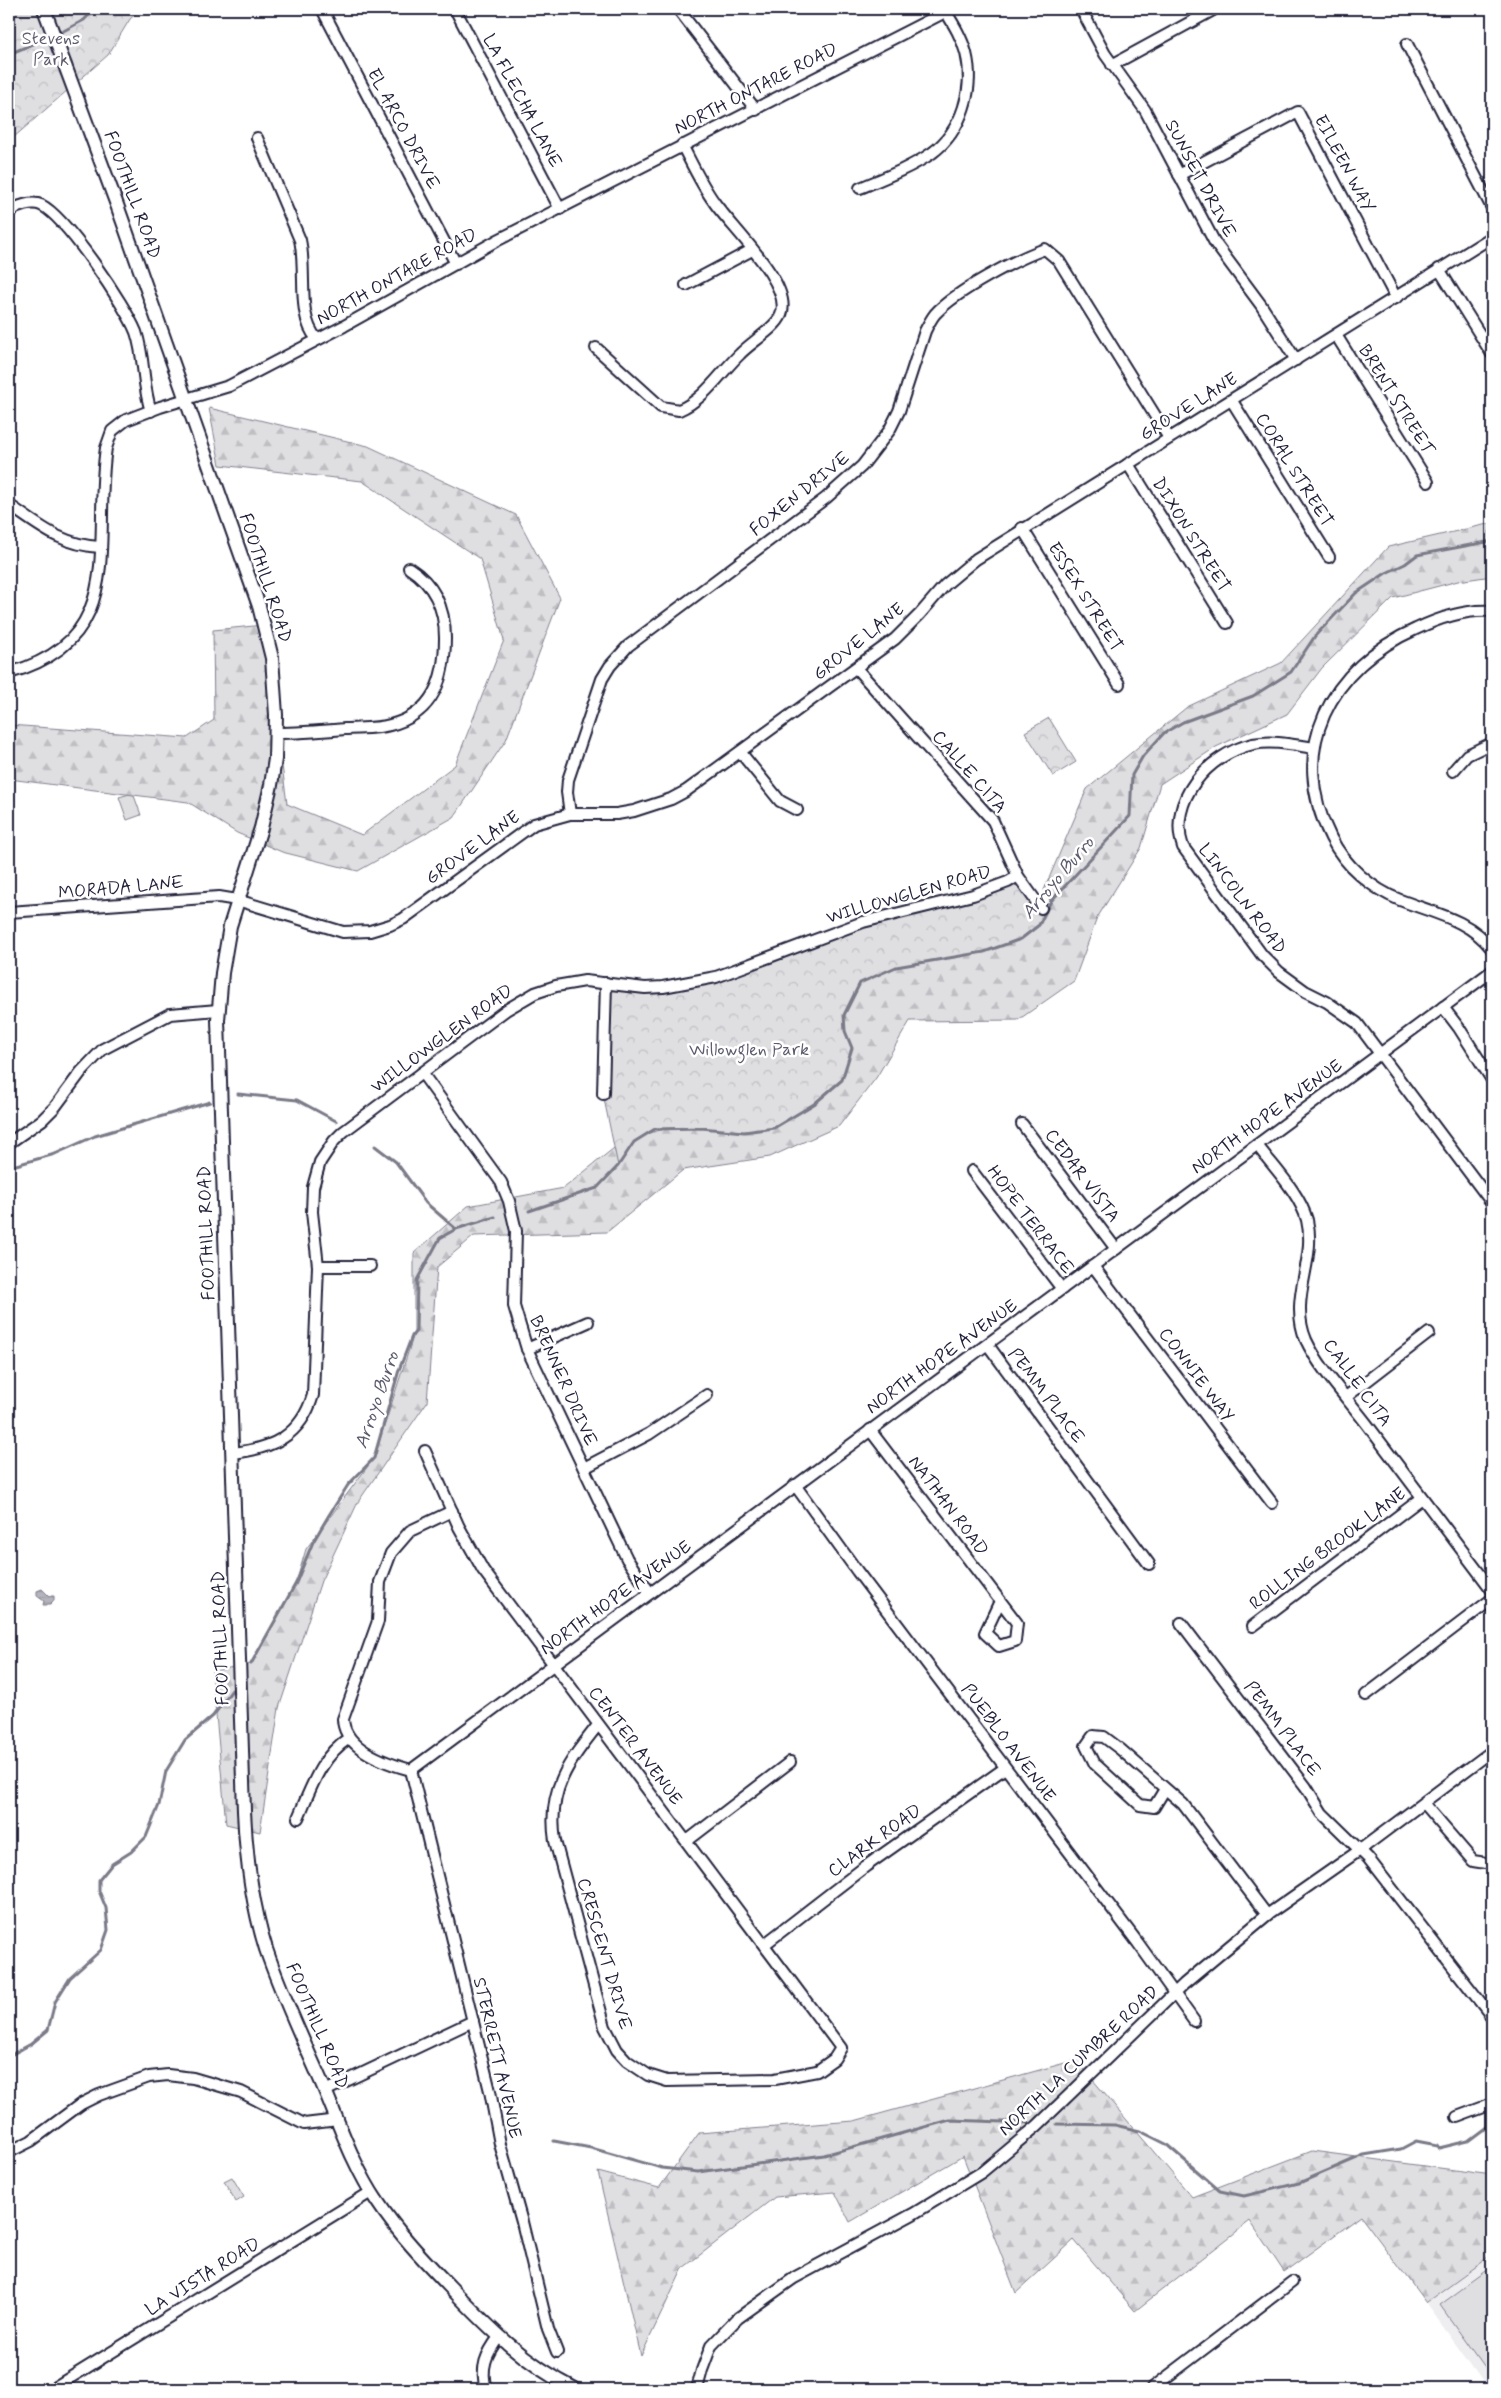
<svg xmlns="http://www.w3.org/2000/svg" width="1501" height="2398" viewBox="0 0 1501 2398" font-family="Mynerve,sans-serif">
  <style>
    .built { fill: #eeeef1 }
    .green { fill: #dfdfe2; stroke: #80808e }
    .forest { fill: url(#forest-firs); stroke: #80808e }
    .park { fill: url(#park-crowns); stroke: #80808e }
    .water { fill: url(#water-rules); stroke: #7a7a88 }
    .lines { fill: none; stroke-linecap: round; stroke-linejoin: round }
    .stream { stroke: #7a7a88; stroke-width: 3 }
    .minor-casing { stroke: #22223b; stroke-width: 14 }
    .major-casing { stroke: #22223b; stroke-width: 16 }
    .minor { stroke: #fff; stroke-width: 10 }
    .major { stroke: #fff; stroke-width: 12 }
    .labels { text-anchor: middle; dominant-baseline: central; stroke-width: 5; stroke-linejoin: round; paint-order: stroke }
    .park-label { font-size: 18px; fill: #5b5b6d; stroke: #fff }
    .street-label { font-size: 18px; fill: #22223b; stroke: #fff }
    .water-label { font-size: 19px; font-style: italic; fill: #5c5c6f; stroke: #fff }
  </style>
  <defs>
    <pattern id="forest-firs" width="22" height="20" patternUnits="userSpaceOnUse" patternTransform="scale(1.25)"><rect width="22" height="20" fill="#dfdfe2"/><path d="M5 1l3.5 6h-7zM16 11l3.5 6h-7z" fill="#bfbfc3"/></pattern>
    <pattern id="park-crowns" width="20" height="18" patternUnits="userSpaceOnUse" patternTransform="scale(1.25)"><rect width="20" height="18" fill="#dfdfe2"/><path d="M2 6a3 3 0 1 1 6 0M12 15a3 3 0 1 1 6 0" fill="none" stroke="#bfbfc3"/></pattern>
    <pattern id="water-rules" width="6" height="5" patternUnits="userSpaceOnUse" patternTransform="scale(1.25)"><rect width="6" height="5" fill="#b4b4bc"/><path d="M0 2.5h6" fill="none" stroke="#9a9aa2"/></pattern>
  </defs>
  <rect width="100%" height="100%" fill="#fff"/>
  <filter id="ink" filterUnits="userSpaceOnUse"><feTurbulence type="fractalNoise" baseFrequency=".02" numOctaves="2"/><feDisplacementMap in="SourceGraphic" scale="10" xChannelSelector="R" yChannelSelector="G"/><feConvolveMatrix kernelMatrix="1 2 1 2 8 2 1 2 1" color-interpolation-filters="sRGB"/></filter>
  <g filter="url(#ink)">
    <path class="built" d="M1492,2255v134h-4l-62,-86z"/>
    <g class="green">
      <path d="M133,793l8,22 -14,5 -8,-23z"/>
      <path d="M232,2177l12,20 -8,5 -12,-21z"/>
      <path d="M1492,2267v111l-52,-73z"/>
    </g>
    <g class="forest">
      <path d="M209,408l159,38 148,69 44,83 -54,142 -52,77 -96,54 -76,-19 -45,-19 -49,-31 -179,-23v-54l178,13 27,-18 -1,-90 51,-5 23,179 75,31 93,-70 49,-125 -24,-81 -118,-78 -142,-16z"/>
      <path d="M1492,523v53l-34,5 -65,17 -71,70 -35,46 -71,33 -56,37 -19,64 -44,70 -23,63 -56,39 -108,1 -34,57 -37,48 -69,31 -87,13 -76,62 -133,4 -37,31 -10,135 -69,100 -37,79 -42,127 -19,124 -34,-8 -14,-153 39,-7 45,-81 10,-34 68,-91 40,-124v-81l54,-47 96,-18 50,-40 5,18c5,-7 9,-17 15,-23 24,-24 80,-13 111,-11l107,-84 -7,-17 -1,-16 16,-32 36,-16 88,-15 37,-13 18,-14 12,-23 -7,-12 43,-101 100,-82 94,-44 107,-116z"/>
      <path d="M1076,2060l116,137 120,-46 180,24v80l-66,48 -65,-87 -77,56 -34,-51 -115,90 -61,-71 -58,53 -53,-137 -113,66 -15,-30 -60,5 -92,71 -42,88 -43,-184 61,16 40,-55 155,-12z"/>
    </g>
    <g class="park">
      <path d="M9,9h132l-11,10 -22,36 -94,82 -5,-7z"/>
      <path d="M1049,718l27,44 -23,14 -28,-44z"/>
      <path d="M1018,876l23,32 10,-7 -12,24 -18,14 -37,13 -88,15 -36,16 -16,32 1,16 7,17 -10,32 -28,24 -40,24 -30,4 -43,-4 -46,1 -21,13 -16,24 -15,-72 3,-111 81,1 176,-62 87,-20z"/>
    </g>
    <path class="water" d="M42,1589l7,7h5v5l-4,4h-7l1,-4 -7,-5v-5z"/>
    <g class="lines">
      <g class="stream">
        <path d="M56,35l28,-15 11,-11"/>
        <path d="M9,54l41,-17"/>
        <path d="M238,1094l59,6 39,21"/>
        <path d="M375,1146l21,16 30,41 30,26"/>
        <path d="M9,1167l46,-13 40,-18 115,-34"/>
        <path d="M529,1211l68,-23 21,-22 16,-24 21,-13 46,-1 43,4 30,-4 40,-24 28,-24 10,-32 -7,-17 -1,-16 16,-32 36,-16 88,-15 37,-13 18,-14 12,-24 79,-85 2,-41 11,-19 21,-23 19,-11 70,-26 38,-24 24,-36 41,-43 30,-20 19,-9 12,-9 75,-14"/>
        <path d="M251,1664l45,-81 17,-41 16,-27 19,-30 26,-27 25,-88 13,-34 4,-5 1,-51 23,-42 16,-9 39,-12"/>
        <path d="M9,2056l22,-12 17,-14 7,-28 15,-24 31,-28 7,-20 -2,-22 -7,-17v-11l13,-16 19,-12 15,-15 13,-32 7,-34 19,-31 28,-24 19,-26"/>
        <path d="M1057,2124l58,1 25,6 26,13 54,47 24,5 55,-13 65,-28 37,-6 15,-8 21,4 2,3 29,-7 24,-18"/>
        <path d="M554,2141l37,7 71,20 36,4 126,-17 126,-35 79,3"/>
      </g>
      <defs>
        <g id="minor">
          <path d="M322,9l134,255"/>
          <path d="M455,9l105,200"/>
          <path d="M678,9l78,101"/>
          <path d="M1081,9l24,45 40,56 70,133 46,62 35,55"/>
          <path d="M1407,44l85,164"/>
          <path d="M1112,65l101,-55"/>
          <path d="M257,138l43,102c7,30 -4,76 17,99"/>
          <path d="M1179,175l119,-63 98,186"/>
          <path d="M860,188c24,-10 50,-20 72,-35 30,-22 43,-65 34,-100 -4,-15 -12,-28 -20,-41"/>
          <path d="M9,212c8,-6 23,-11 32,-7 25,12 84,100 95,127 9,26 6,53 15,79"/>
          <path d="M1439,269l53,85"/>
          <path d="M686,285l66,-35"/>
          <path d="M1336,335l92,147"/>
          <path d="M596,348l65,59 18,3c25,-10 42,-38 61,-56 10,-11 36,-26 41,-39 13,-30 -51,-89 -67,-113 -13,-18 -22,-38 -32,-57"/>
          <path d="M1232,401l97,156"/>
          <path d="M1128,464l99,159"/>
          <path d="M9,505c31,21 52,40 91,42"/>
          <path d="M1022,528l97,156"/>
          <path d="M1492,611c-26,-2 -53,7 -76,18 -86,38 -130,121 -85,209 14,28 41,51 69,62 33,13 69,19 92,49"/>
          <path d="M856,668l137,153 25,55 23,32"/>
          <path d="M9,673c121,-34 83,-131 97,-225l6,-17 14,-11 34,-13 69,-21 115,-60 152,-85 455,-232"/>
          <path d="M276,733c23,0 46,-2 69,-4 14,-1 31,0 45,-4 44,-11 55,-47 55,-87 0,-31 -11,-54 -36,-70"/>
          <path d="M1314,748c-20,-3 -40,-8 -61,-4 -45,10 -86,57 -70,103l79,108 17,17 26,19 22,11 30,21 135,180"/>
          <path d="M741,753l39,48 17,9"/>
          <path d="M1453,771l14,-16 25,-12"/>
          <path d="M570,814l-3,-22 1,-12 34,-101 8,-13 18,-20 198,-148 36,-32 27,-35 10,-20 26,-80c3,-6 6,-12 10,-17 21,-23 81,-55 110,-65l14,12 110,177"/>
          <path d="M9,912l210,-15 18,3 106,32 27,-1 20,-6 13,-6 131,-95 36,-10h47l17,-3 37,-12 15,-8 209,-152 25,-25 25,-29 31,-26 516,-322"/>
          <path d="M1443,1007l16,21 33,52"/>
          <path d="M422,1073l79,109 8,19 7,30 -2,75 13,43 100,210 23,34"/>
          <path d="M603,1094l3,-111"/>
          <path d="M1022,1124l94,125"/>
          <path d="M9,1143l33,-23 13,-13 26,-35 22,-23 67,-35 48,-4"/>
          <path d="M1257,1145c17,23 42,47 50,75 10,42 -19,77 -1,120 13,28 41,58 60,83 42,56 84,112 126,167"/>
          <path d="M972,1171l90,118"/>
          <path d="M318,1266h52"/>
          <path d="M1093,1266l179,237"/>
          <path d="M988,1345l161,219"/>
          <path d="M527,1349l61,-27"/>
          <path d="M1346,1397l83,-64"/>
          <path d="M870,1430l147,193 -2,18 -16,5 -14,-13 15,-32"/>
          <path d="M425,1451l34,76 24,43 358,478 -7,11 -17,12 -42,8 -108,2 -19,-6 -21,-14 -10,-11 -12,-23 -50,-186c-8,-51 13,-78 43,-116"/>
          <path d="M232,1453c40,-4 69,-17 81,-58l5,-129 -6,-54 1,-25 7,-25 14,-21 9,-9 163,-122 29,-17 21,-7 29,-5 60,7 18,-1 53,-10 147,-55 110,-27 35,-13 10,-6"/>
          <path d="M584,1468l65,-34 58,-39"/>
          <path d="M795,1485l62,86 281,372 56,78"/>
          <path d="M1181,1623l125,164 16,26 46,45 124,159"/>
          <path d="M1253,1626l169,-128"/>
          <path d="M1366,1695l126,-96"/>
          <path d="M411,1770l1081,-799"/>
          <path d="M411,1770l79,321 10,53 22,78 26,107 9,23"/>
          <path d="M411,1770c-26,-7 -67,-21 -68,-51l35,-98 2,-39 11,-29 19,-22 42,-20"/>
          <path d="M1165,1789l-11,18 -14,-2 -45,-41 -9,-18 7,-10 11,1 16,12 63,55 84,111"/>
          <path d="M1423,1803l50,58 19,3"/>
          <path d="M298,1818c13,-30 23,-62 51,-80"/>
          <path d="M687,1841l103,-79"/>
          <path d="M765,1944l101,-78 139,-98"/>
          <path d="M325,2091l148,-70"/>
          <path d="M1457,2117l35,-13"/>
          <path d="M9,2152l22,-11 50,-37 18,-9 50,-18 19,-2 25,3 48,14 63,32 34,-4"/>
          <path d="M52,2389l319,-197"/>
          <path d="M486,2389c-6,-21 0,-35 13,-52"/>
          <path d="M697,2389l5,-19 9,-24 27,-28 56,-40 119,-64 69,-42 55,-46 147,-142 83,-69 93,-65 132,-99"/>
          <path d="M1151,2389l141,-107"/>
        </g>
        <path id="major" d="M44,9l73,196 142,401 13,52 4,57 -1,44 -4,26 -10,43 -31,98 -8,47 -4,47 26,791c2,47 8,93 22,138 16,47 38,93 58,139 16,38 30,79 53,113 21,32 47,59 73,86 38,40 75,77 125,102"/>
      </defs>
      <use href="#minor" class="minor-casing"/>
      <use href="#major" class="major-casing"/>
      <use href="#minor" class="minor"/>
      <use href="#major" class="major"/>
    </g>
  </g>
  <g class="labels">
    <g class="park-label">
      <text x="51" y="39">Stevens<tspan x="51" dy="21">Park</tspan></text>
      <text x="749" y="1050">Willowglen Park</text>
    </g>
    <g class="street-label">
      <text transform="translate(756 89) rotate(-27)">NORTH ONTARE ROAD</text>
      <text transform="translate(522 101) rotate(62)">LA FLECHA LANE</text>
      <text transform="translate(403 129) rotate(62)">EL ARCO DRIVE</text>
      <text transform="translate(1344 164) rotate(62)">EILEEN WAY</text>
      <text transform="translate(1200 179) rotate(62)">SUNSET DRIVE</text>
      <text transform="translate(132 195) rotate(70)">FOOTHILL ROAD</text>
      <text transform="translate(397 277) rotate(-29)">NORTH ONTARE ROAD</text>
      <text transform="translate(1396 400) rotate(58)">BRENT STREET</text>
      <text transform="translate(1189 407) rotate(-32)">GROVE LANE</text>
      <text transform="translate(1294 470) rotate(58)">CORAL STREET</text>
      <text transform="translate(800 494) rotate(-39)">FOXEN DRIVE</text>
      <text transform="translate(1191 535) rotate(58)">DIXON STREET</text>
      <text transform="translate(265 578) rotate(72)">FOOTHILL ROAD</text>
      <text transform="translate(1085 597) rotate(58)">ESSEX STREET</text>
      <text transform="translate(859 642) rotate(-39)">GROVE LANE</text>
      <text transform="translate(969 772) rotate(49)">CALLE CITA</text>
      <text transform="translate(473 848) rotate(-36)">GROVE LANE</text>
      <text transform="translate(121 888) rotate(-5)">MORADA LANE</text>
      <text transform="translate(909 895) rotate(-16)">WILLOWGLEN ROAD</text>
      <text transform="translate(1242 899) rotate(53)">LINCOLN ROAD</text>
      <text transform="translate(442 1039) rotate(-36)">WILLOWGLEN ROAD</text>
      <text transform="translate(1267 1117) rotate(-36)">NORTH HOPE AVENUE</text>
      <text transform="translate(1082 1176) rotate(53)">CEDAR VISTA</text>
      <text transform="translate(1030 1220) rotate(53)">HOPE TERRACE</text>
      <text transform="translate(207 1233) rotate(-92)">FOOTHILL ROAD</text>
      <text transform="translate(942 1357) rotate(-36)">NORTH HOPE AVENUE</text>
      <text transform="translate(1196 1375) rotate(53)">CONNIE WAY</text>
      <text transform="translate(563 1381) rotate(66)">BRENNER DRIVE</text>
      <text transform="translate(1357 1383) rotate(54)">CALLE CITA</text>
      <text transform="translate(1046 1396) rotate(53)">PEMM PLACE</text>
      <text transform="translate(948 1506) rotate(53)">NATHAN ROAD</text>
      <text transform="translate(1328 1549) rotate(-37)">ROLLING BROOK LANE</text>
      <text transform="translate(616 1598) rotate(-36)">NORTH HOPE AVENUE</text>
      <text transform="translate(221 1638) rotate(-92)">FOOTHILL ROAD</text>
      <text transform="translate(1282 1729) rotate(53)">PEMM PLACE</text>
      <text transform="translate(1008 1743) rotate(53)">PUEBLO AVENUE</text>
      <text transform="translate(635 1746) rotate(53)">CENTER AVENUE</text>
      <text transform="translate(875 1841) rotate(-36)">CLARK ROAD</text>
      <text transform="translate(604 1954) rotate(74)">CRESCENT DRIVE</text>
      <text transform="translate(317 2026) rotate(67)">FOOTHILL ROAD</text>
      <text transform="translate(497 2058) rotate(77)">STERRETT AVENUE</text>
      <text transform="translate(1079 2061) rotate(-43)">NORTH LA CUMBRE ROAD</text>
      <text transform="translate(203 2277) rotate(-32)">LA VISTA ROAD</text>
    </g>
    <g class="water-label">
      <text transform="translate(1058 878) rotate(-50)">Arroyo Burro</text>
      <text transform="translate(377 1400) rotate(-71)">Arroyo Burro</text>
    </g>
  </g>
  <rect width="1501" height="2398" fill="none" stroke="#fff" stroke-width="30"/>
  <rect x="15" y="15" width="1471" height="2368" fill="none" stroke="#22223b" stroke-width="2" filter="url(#ink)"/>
</svg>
